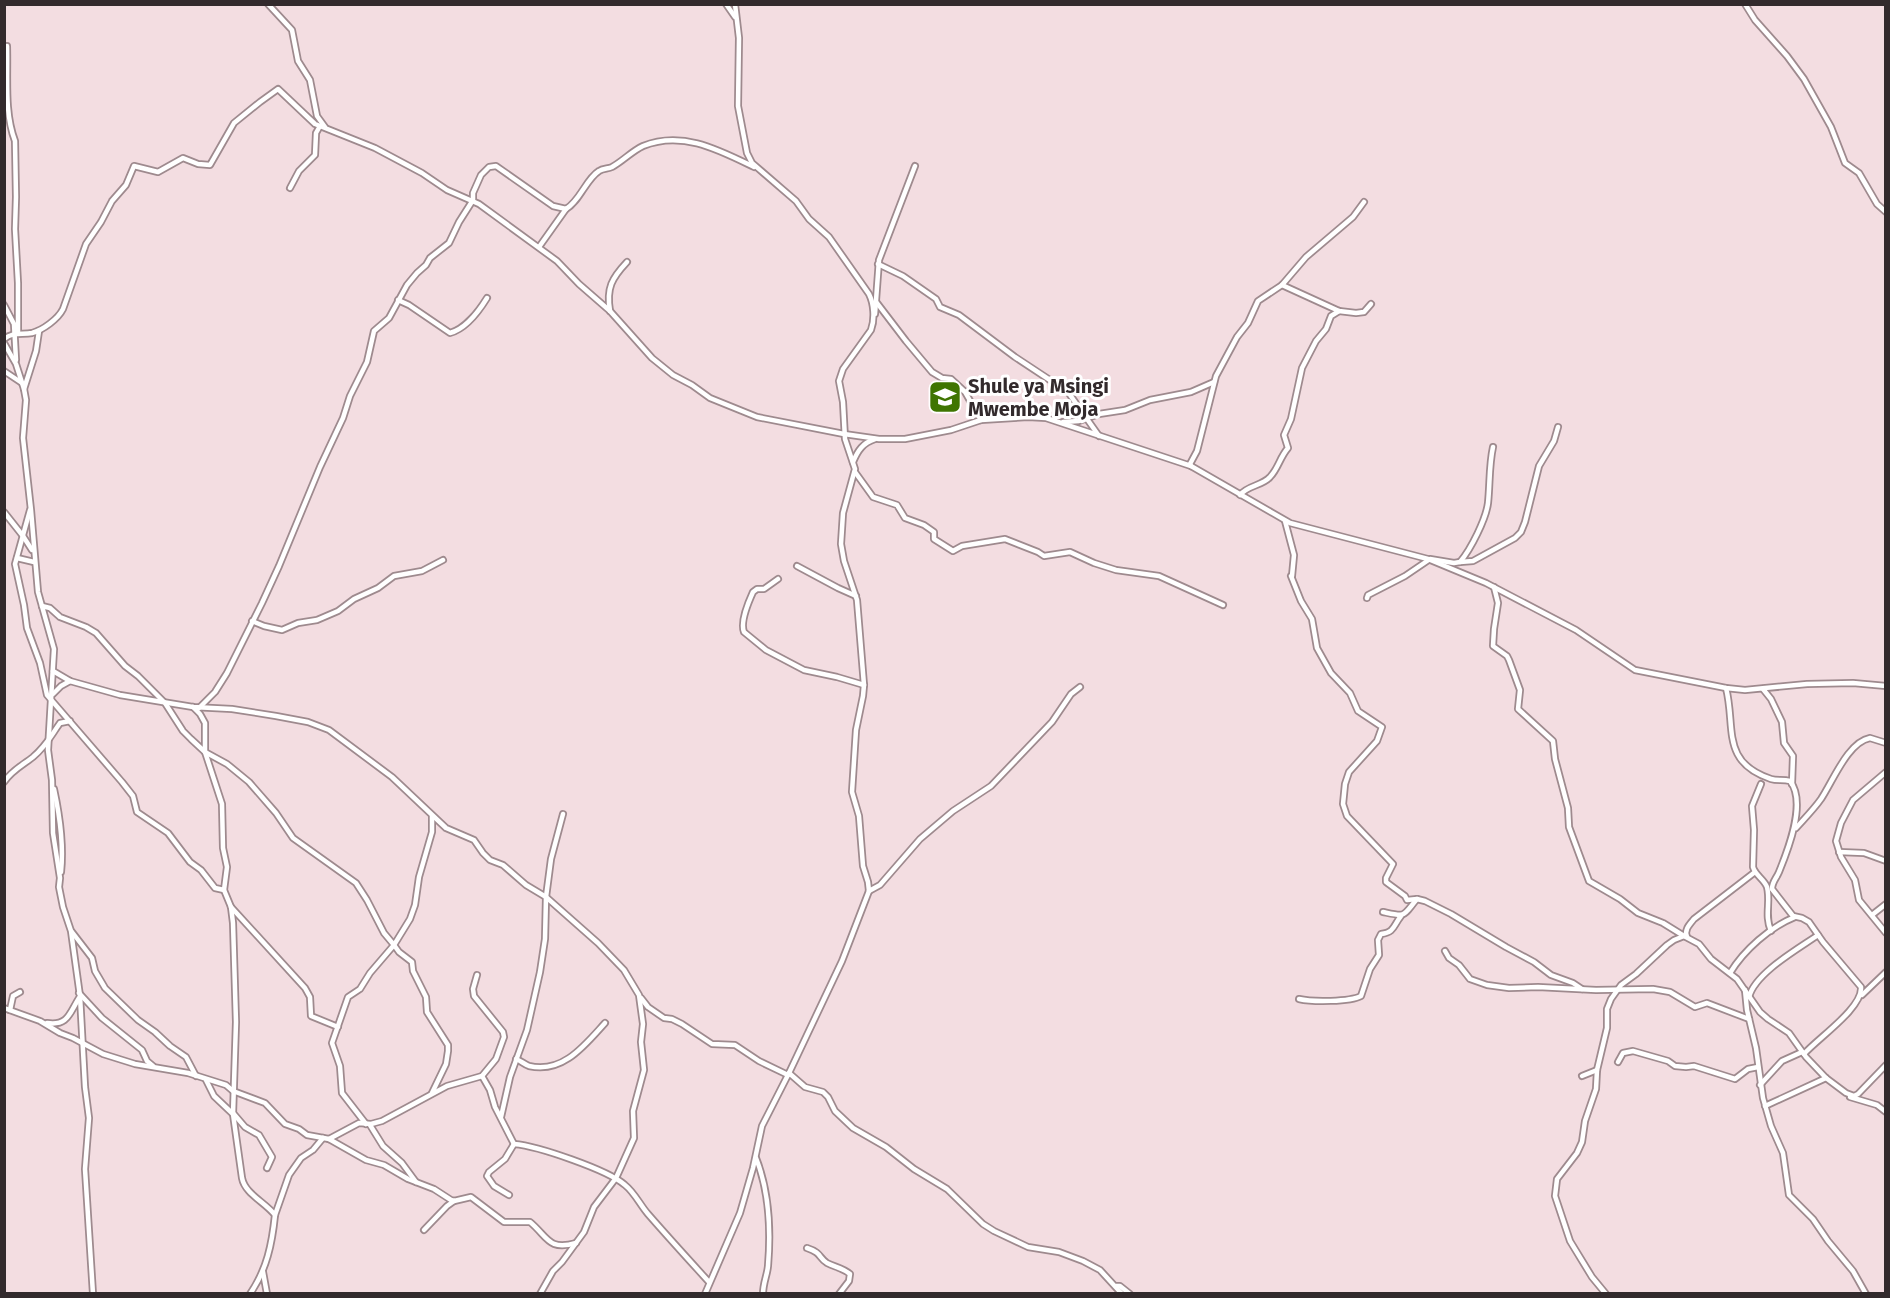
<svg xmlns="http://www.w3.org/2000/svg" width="1890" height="1298" viewBox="0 0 1890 1298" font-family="'Fira Sans',sans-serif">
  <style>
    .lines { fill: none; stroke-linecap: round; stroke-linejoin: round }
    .minor-casing { stroke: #9e8a8e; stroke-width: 8 }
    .minor { stroke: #fff; stroke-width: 4.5 }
    .labels { text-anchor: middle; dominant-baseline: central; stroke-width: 6; stroke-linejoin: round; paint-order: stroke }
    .poi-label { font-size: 20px; font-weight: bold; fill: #322a2c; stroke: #fff; text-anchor: start }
  </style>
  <rect width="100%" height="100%" fill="#f3dde1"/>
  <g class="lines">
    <defs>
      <g id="minor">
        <path d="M268,4l24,26 6,31 12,19 7,36 8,11"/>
        <path d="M726,4l9,13"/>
        <path d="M1745,4l10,16 32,36 17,23 27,48 14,36 14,10 18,31 9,8"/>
        <path d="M7,46c1,32 -3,66 8,95l1,56 -1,32 3,54v50"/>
        <path d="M290,188l9,-17 16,-16 1,-22 4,-7"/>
        <path d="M539,247l27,-38"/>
        <path d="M878,264l25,12 33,23 4,8 19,8 56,42 53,35 31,44"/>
        <path d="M1282,285l57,26 17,2 8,-1 7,-8"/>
        <path d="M398,300l11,5 41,28c15,-4 29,-22 37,-35"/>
        <path d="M877,303l29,38 26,31 10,6 9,1 14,13 16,28"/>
        <path d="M4,305l10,19 2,36"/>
        <path d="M610,311c-4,-23 2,-33 17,-49"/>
        <path d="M875,314l4,-54 36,-94"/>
        <path d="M4,339c10,-8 18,-4 28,-6 11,-3 26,-14 31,-24l23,-65 15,-22 11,-21 14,-16 8,-19 24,6 25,-14 15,6 12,1 24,-42 26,-21 18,-13 37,35 60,24 47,25 25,17 32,14 78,57 22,23 31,27 42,47 21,17 19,10 18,13 47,19 87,17 35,5h26l46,-9 30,-10 47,-3 18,1 145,48 99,57 138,36 58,24 90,47 59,40 91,18 19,2 62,-6 46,-1 33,3"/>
        <path d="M4,343l12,21 8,25 2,11 -3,38 8,72 7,82 16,57 -6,101 4,30 1,53 7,45 -1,9 4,20 8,24 9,65 5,91 4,31 -4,51 8,125"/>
        <path d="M4,371l18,12"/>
        <path d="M24,389l12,-38 3,-20"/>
        <path d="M1063,422l16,-1 20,-7 26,-4 25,-10 41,-8 23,-10"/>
        <path d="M853,462c5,-12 10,-19 22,-23"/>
        <path d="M1191,466l-1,-2 7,-13 19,-75 21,-39 11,-14 10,-22 24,-16 24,-28 47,-40 11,-15"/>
        <path d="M855,472l18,25 24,8 8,13 19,7 10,7v7l19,12 9,-5 43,-7 33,13 6,4 26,-4 24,11 22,7 43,6 64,29"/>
        <path d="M1240,495c8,-10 22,-9 30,-18 8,-8 10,-20 18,-29l-4,-13 7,-16 11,-51 14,-27 10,-12 5,-13 8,-5"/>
        <path d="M30,510l-15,54 9,41 3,23 13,35 7,32 75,87 11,14 4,16 31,21 22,29 11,8 14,18 9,2"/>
        <path d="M4,512l19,24 9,14"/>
        <path d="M1285,521l9,34 -2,21"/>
        <path d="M17,558l17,4"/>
        <path d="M1460,562l13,-1 42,-23 6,-6 4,-10 14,-56 15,-25 4,-14"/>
        <path d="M797,566l41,22 18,8"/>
        <path d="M1291,576l10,25 11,18 5,29 14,25 19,20 8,18 24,16 -5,14 -28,31 -4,12 -2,20 4,12 46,48 -7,14v4l19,14 2,4 10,-1"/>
        <path d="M778,579l-14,10h-7l-4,3c-5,11 -13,30 -9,40l22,18 38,20 33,7 27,8"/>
        <path d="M1494,587l4,16 -4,26 -1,17 14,10 2,4 11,30 -2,19 35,32 2,18 13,49 1,19 20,54 31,18 18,14 25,10 21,13"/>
        <path d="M1367,598l1,-3 37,-19 25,-17 24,4 6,-1c11,-13 26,-43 28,-59 2,-19 1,-38 5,-56"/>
        <path d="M42,606l8,2 10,9 26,10 10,6 29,33 13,10 27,27 18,28 8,8 14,13 22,12 22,18 27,31 17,25 63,45 11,17 17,33 10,12 -24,28 -10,16 -12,8 -16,46 8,23 2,27 24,31"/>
        <path d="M252,621l12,5 18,4 16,-7 19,-3 21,-9 16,-12 24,-11 16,-12 28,-5 21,-11"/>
        <path d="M53,671l17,10 50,14 73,12 39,2 44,7 32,6 21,8 63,47 54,51 28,12 9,13 7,7 13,5 23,20 20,12 52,46 26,27 15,25 4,29 -2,18 3,28 -11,41 1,27 -18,40 -22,29 -10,25 -22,30 -9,9 -13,23"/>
        <path d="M1726,688c10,39 -6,74 45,91 6,2 12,0 19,2 17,21 -2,69 -11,91 -3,7 -7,10 -7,17l21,27 9,2 7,4 14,20 38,45c2,21 -43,51 -57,67"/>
        <path d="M1763,689l8,10 11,23 2,21 9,13 -1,28"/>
        <path d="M53,694l8,-8 9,-5"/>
        <path d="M193,707l7,7 5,9v29l17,52 1,44 4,19 -3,23 7,17 2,16 3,99 -3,92 9,64c3,16 23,24 33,37 -3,29 -8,54 -25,79"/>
        <path d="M199,708l16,-16 12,-19 35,-70 17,-37 41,-99 23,-49 7,-22 17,-34 7,-31 15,-13 18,-33 10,-12 9,-8 4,-7 19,-15 10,-21 14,-22v-7l8,-18 8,-8 7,-1 57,40 13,3c14,-8 20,-30 33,-38 4,-3 9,-2 13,-4 11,-6 20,-16 31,-21 39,-16 76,4 111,21"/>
        <path d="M1886,772l-33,28 -12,23 -5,18 5,16 14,23 4,20 27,33"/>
        <path d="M4,782c8,-12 19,-17 29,-25 14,-12 17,-20 27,-34l10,-2"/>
        <path d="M1761,784l-9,22 2,24 -1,37c2,8 11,12 14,20 4,15 -3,28 4,44"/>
        <path d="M54,789c6,28 10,55 7,83"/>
        <path d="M1796,828c9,-10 18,-19 25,-29 12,-18 27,-57 49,-61l16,5"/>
        <path d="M1839,852l25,1 22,8"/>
        <path d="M869,891l11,-6 40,-46 33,-28 38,-25 61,-64 19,-28 9,-7"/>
        <path d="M231,907l74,81 5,9 1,19 27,11"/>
        <path d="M1383,912c24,5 19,5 34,-13l8,2 26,13 55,33 28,15 17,13 22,8 9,6"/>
        <path d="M1872,915l14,-11"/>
        <path d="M72,932l20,26 3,13 10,17 33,32 17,12 15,14 16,11 10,19"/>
        <path d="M1687,937c-3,-7 2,-12 7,-18l61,-47"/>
        <path d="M1445,951l4,7 10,7 11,14 17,6 22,3 29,-1 58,3 57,-1 17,3 25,15 12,-4 42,16"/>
        <path d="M1730,973c14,-23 40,-46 65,-56"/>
        <path d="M1745,990l2,20 9,38 7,50 8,28 12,27 6,42 24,24 15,22 25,30 13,23"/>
        <path d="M79,993l23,25 40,32 5,11 6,5"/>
        <path d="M1862,995l24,-23"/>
        <path d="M1749,997c6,-24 49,-48 69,-62"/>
        <path d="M641,998l7,9 16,11 8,1 10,5 30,20 23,1 24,16 29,14"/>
        <path d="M1299,999c13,3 51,3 62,-3l9,-27 9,-14 -1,-15 3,-6c14,-2 12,-8 20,-18"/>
        <path d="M4,1008l36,13 20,12 13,5 30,16 32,10 53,9 38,12 7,6 32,12 20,21 14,5 8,6 22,4 37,21 18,5 24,14 26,10 17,11 3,1 17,-4 33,25h26c18,15 18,29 46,21"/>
        <path d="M10,1010l3,-14 7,-4"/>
        <path d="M47,1023c21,3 22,-9 32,-25"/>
        <path d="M516,1059c5,2 8,5 13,7 34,8 56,-21 76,-43"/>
        <path d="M1618,1062l5,-9 10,-2 35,10 7,5 11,1 8,-1 41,13 13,-10 10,-2"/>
        <path d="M789,1073l16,14 18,5 5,5 7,14 18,17 33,19 28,22 33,20 36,35 11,7 34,16 31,5 24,9 17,9 22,24"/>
        <path d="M482,1076l8,14 5,17 19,37"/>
        <path d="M1582,1076l15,-6"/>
        <path d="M206,1080l8,16 19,18"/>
        <path d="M1760,1085l22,-24 20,-9"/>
        <path d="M432,1093l14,-29 2,-13v-6l-21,-33 -1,-15 -13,-26 -1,-9 -13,-10 -5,-7 16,-26 5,-14 4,-28 13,-45v-16"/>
        <path d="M1850,1097l27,8 9,7"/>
        <path d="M1765,1106l61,-28"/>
        <path d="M233,1113l12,14 14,8 13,22 -5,11"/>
        <path d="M501,1117l9,-40 17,-47 13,-58 5,-33 1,-42 5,-38 12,-45"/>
        <path d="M370,1125l13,21 19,17 14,19"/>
        <path d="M329,1139l30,-16 12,1 11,-3 65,-35 35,-10 14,-17 8,-22 -1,-5 -29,-36 -1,-7 4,-14"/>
        <path d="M514,1144c24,2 94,26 111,41 10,8 15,20 23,29 20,23 41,46 61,68"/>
        <path d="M756,1158c13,33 15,72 12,108 -1,10 -5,17 -5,28"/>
        <path d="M509,1195l-15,-9 -7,-10 2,-4 16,-13 9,-15"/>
        <path d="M275,1215l14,-40 12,-17 12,-8 10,-12"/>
        <path d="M424,1230l23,-24 7,-5"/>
        <path d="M807,1248c15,5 11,9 20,15 8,4 16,5 23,11l-1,7 -10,13"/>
        <path d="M263,1272l4,22"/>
        <path d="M1116,1286h4l10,8"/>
        <path d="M705,1294l35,-81 13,-45 9,-42 27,-53 53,-112 27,-70 -1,-9 -5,-16 -4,-50 -7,-24 4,-62 7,-34 1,-11 -7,-85 -13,-39 -3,-17 2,-31 12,-44 -10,-30 -2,-37 -4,-21 4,-12 28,-39c4,-11 3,-26 -2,-36l-40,-57 -20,-18 -13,-18 -44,-38 -5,-10 -9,-47 1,-68 -4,-34"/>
        <path d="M1606,1294l-14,-17 -22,-36 -15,-45 2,-17 20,-26 5,-11 3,-21 11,-32 1,-19 10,-42v-19l4,-10 10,-14 15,-11 31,-29 7,-5 10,-4 15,8 12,15 26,20 23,33 8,7 21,14 17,24 20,21 20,15 8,3 4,-2 28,-29"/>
      </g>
    </defs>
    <use href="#minor" class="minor-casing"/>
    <use href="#minor" class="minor"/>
  </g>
  <defs>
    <symbol id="school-square" viewBox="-11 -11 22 22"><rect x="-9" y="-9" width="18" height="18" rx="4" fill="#3f7501" stroke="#fff"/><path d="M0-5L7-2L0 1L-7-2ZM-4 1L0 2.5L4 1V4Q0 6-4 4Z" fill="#fff"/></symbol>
  </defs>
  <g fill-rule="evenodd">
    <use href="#school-square" x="926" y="378" width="38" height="38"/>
  </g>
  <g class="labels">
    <g class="poi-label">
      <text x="968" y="386">Shule ya Msingi<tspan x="968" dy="23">Mwembe Moja</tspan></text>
    </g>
  </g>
  <rect width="1890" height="1298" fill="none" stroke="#322a2c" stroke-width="12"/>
</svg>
